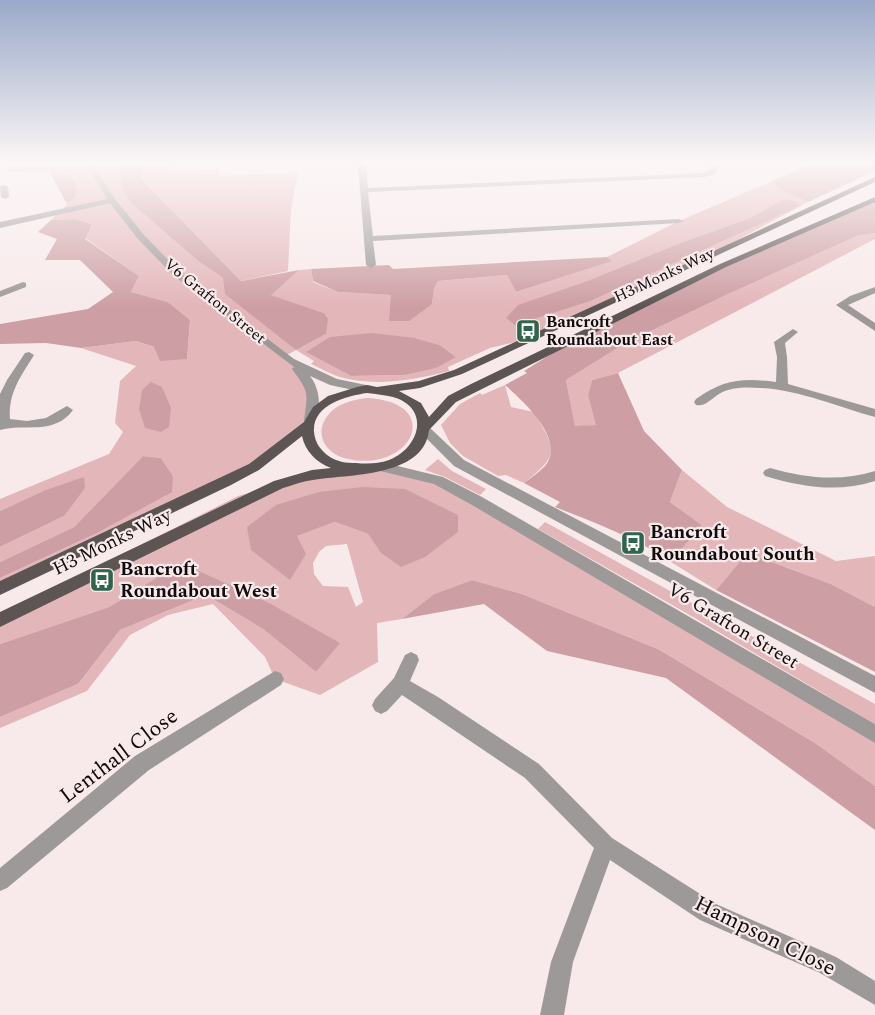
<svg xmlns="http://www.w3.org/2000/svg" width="875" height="1015" viewBox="0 0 875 1015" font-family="Spectral,serif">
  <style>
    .green { fill: #e3b6ba; fill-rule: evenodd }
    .forest { fill: #cd9fa4 }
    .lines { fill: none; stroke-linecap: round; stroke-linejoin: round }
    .minor { fill: #9e9999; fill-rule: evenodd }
    .tertiary { fill: #9e9999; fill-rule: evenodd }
    .primary { fill: #5d5454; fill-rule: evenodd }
    .labels { text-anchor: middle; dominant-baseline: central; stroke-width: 4.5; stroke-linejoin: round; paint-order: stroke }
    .far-street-label { font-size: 16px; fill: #100b0c; stroke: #f8eaeb }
    .far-poi-label { font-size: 16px; font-weight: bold; fill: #100b0c; stroke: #f8eaeb; text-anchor: start }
    .poi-label { font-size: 19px; font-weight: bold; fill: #100b0c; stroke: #f8eaeb; text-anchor: start }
    .street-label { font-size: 19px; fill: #100b0c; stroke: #f8eaeb }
    .near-street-label { font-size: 22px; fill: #100b0c; stroke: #f8eaeb }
  </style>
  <rect width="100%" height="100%" fill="#f8eaeb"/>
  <g class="green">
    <path d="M14,164h105l4,26 8,13 67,58 25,17 73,72 30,-16 -2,-21 -54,-18 29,-25 12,-1 2,13 25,10 54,3 -2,21 42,-12 2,-15 4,-8 69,-6 9,17 95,-31 -4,-4 72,-36 91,-39 14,10 24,10 -106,57 -170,79 -42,10 -42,19 1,4c-35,9 -74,16 -109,6 -10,-3 -20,-9 -29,-13l3,-3 -18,-11 -11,6 27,29 -2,35 -56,47 -254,121v-10l95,-44 78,-58 -12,-18 -18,-2 -69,71 -74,35v-15l64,-31 -21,-25 -43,20v-12l109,-45 14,-22 -8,-9 5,-42 16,-15 -55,-18 55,-7 51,18 3,-39 -22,-18 -37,-10 8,-16 -54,-38 7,-12 -16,-7 -25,1 24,-23 -5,-22 -21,-4 -41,1zM782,200l1,14 -201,69 98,-40 70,-25zM415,338l25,7 16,12 -52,18 -53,1 -44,-24 13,-8z"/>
    <path d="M143,164h28l-4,7 53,-2 -2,7 80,-4 -7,37 -3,62 -47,10 -100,-102z"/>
    <path d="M875,233v6l-257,134 -26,7 -4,15 9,30 -22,2 -9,-47 60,-37 98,-47 133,-60z"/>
    <path d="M505,385l6,22 23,5c22,39 27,41 -10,71l-18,-8 -8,1 -35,-20 -13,-13 -9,-18 19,-21 20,-11 2,2z"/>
    <path d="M367,398c78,4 46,75 -19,61 -22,-4 -36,-26 -19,-45 9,-11 24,-14 38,-16z"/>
    <path d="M438,459l14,12 34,18 -6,6 -35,-18 -20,-7z"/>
    <path d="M381,467l57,13 437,254v52l-60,-43 -157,-94 -136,-55 -50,-14 -38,14 -32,25 -25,4 1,39 -58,33 -45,-16 -10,-22 -52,-53 -45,11 -38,20 -43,56 -87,37v-11l78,-33 42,-54 86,-35 57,34 53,43 23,-29 -157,-80 -73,44 -109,37v-28l238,-120 41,-12zM405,489l-25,63 -12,-18 -33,-12 -38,14zM347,544l16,58 -7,5 -8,-20 -25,-1 -9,-12 -1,-11 6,-11 7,-6z"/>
    <path d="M682,470l45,37 109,54 39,-5v51l-44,-23 -84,-31 -31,37 -45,-28 31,-37 -32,-23z"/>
    <path d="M545,522l330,182v20l-194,-114 -143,-81z"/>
  </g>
  <g class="forest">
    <path d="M119,164h24l-2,15 100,102 58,-11 -28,25 53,18 4,6 -2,15 -30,16 -71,-56 -2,-16 -25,-17 -67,-58 -9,-13z"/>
    <path d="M810,164h65v7l-67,31 -24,-10 -14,-10z"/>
    <path d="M49,171l21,4 7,12 -2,10 -8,7z"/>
    <path d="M875,199v34l-18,3 -133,60 -98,47 -60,37 9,46 21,-1 -8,-30 4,-15 26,-7 26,58 38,39 -12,32 32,23 -31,37c-36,-25 -76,-39 -116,-55l5,-5 -36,-19c7,-5 15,-11 21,-17 22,-26 -23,-66 -40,-81l22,-12 -3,-2 61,-38 53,-27z"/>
    <path d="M782,200h10l8,6 -210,95 -75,24 -9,-7 12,-13 64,-22 98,-40 70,-25z"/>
    <path d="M76,219l16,6 -7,14 54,37 -8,16 37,10 22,18 -3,39 -27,2 -6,-14 -18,-6 -55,7 -35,-5 -46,1v-20l88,-15 25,-17 -33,-32h-35l12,-21 -19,-7 13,-12z"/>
    <path d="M607,257l5,4 -96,31 -9,-17 -69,6 -4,8 -2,15 -23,17h-20l2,-26 -53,-3 -25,-11 -2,-12 78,-4 4,4z"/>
    <path d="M372,333l43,5 25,7 16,12 -20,11 -32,7 -53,1 -45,-24 24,-15z"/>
    <path d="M151,382l11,5 9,21 -2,19 -8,5 -16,-4 -6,-19 3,-19z"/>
    <path d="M143,456l18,2 12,18 -1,16 -77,42 -95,44v-16l74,-35z"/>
    <path d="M84,477l1,11 -21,28 -64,31v-36l43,-20z"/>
    <path d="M362,487l43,2 53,26v17l-33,25 -24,10 -21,-15 -12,-18 -33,-12 -38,14 9,18 -16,26 -39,-30 -4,-23 29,-22 43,-13z"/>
    <path d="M747,553l84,31 44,23v65l-159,-82z"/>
    <path d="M181,563l88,40 71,40 -24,29 -53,-43 -57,-34 -86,35 -42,54 -78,33v-73l109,-37z"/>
    <path d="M472,580l50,14 136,55 157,94 60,43v44l-209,-152 -119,-27 -63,-47 -82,15 32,-25z"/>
  </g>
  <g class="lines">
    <g class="minor">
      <path d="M358,164h8l2,24 335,-15 6,-3 2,-6h7l1,3 -4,7 -11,3 -336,15 5,44 306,-17 4,2 -4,2 -306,18 3,24 -5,3 -5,-3z"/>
      <path d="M4,185l4,2 1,10 -4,2 -4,-2 -1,-11z"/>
      <path d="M112,198h3v4l-115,26v-6z"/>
      <path d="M23,282l3,1v4l-26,10v-6z"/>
      <path d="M875,287v6l-27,12 27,18v8l-39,-26 14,-9z"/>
      <path d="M793,329l5,3 -13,11 2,14 1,27 87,25v8c-38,-10 -75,-27 -115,-29 -13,-1 -30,-1 -41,6 -8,5 -14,13 -23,11l-2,-3 2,-3c28,-20 47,-21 80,-17l1,-25 -3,-15z"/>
      <path d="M29,352l5,3c-13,21 -26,38 -24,64l17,2 19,-3 21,-12 6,4c-19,26 -49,13 -73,20v-36l7,-14 18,-27z"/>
      <path d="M770,468c35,10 70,14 105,3v10c-37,12 -73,6 -110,-5l-2,-3 2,-3z"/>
      <path d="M411,652l6,3 2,5 -9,21 28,16 101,67 73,74 104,66 120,53 39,24v24l-55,-32 -120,-53 -90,-60 -37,102 -9,53h-24l11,-53 43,-114 -69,-70 -123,-83 -15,16 -6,3 -6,-3 -3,-6 3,-6 19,-21 11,-23z"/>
      <path d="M275,671l6,2 3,6 -3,6 -132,85 -142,118 -7,3v-23l135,-112z"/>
    </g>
    <g class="tertiary">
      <path d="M86,164h7l22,35 29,36 35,36 115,88 43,20 34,7 2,3 -2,3 -4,1 -37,-8 -20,-9c10,13 12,32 4,47h-8l-2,-3c4,-28 5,-28 -12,-51l2,-2 -121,-92 -35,-36 -29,-37z"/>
      <path d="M425,426l4,1 35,33 411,216v17l-421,-227 -33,-33 -2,-3z"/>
      <path d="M381,462l62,15 39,20 393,227v19l-403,-238 -38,-21 -58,-14 -1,-3 1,-3z"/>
    </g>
    <path class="primary" d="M875,177v5l-413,192 -42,14 -21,3 22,12 8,14 19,-21 23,-12 249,-120 155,-67v5l-149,65 -270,135 -27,28c-5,48 -82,44 -116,50 -10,1 -20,5 -30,8l-283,139v-15l274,-131 38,-11 19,-2c-14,-5 -26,-17 -29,-32l-43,34 -28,15 -231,110v-14l249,-117 55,-42 9,-15 15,-11 29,-9 10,-2 10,2 42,-6 35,-11zM367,393c9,1 18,2 26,4 38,11 27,51 -4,63 -11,4 -22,4 -33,3 -10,0 -18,-1 -26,-6 -9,-6 -15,-14 -16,-25 -2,-27 32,-36 53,-39z"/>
  </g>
  <linearGradient id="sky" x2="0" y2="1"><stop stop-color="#9aa9ca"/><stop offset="0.53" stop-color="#fcf6f6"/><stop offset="1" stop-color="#fcf6f6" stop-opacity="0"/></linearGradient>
  <rect width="875" height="307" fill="url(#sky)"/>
  <defs>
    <symbol id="bus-square" viewBox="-11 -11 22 22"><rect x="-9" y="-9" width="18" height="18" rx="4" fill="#2e654c" stroke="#f8eaeb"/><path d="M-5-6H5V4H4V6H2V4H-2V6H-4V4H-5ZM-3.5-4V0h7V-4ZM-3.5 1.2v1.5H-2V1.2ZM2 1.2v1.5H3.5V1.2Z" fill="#fff"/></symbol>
  </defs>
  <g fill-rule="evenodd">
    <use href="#bus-square" x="514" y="317" width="28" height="28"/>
    <use href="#bus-square" x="619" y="529" width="28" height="28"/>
    <use href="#bus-square" x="88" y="566" width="28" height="28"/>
  </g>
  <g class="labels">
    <g class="far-street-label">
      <text transform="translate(664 275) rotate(-25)">H3 Monks Way</text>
      <text transform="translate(215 301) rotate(39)">V6 Grafton Street</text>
    </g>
    <g class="far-poi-label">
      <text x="546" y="322">Bancroft<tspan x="546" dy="18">Roundabout East</tspan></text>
    </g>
    <g class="poi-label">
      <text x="650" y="532">Bancroft<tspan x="650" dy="22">Roundabout South</tspan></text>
      <text x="120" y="569">Bancroft<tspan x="120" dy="22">Roundabout West</tspan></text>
    </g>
    <g class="street-label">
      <text transform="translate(112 542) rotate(-26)">H3 Monks Way</text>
      <text transform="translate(733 626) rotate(31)">V6 Grafton Street</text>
    </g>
    <g class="near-street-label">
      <text transform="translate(119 756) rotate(-37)">Lenthall Close</text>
      <text transform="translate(765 936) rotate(26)">Hampson Close</text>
    </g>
  </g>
</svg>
